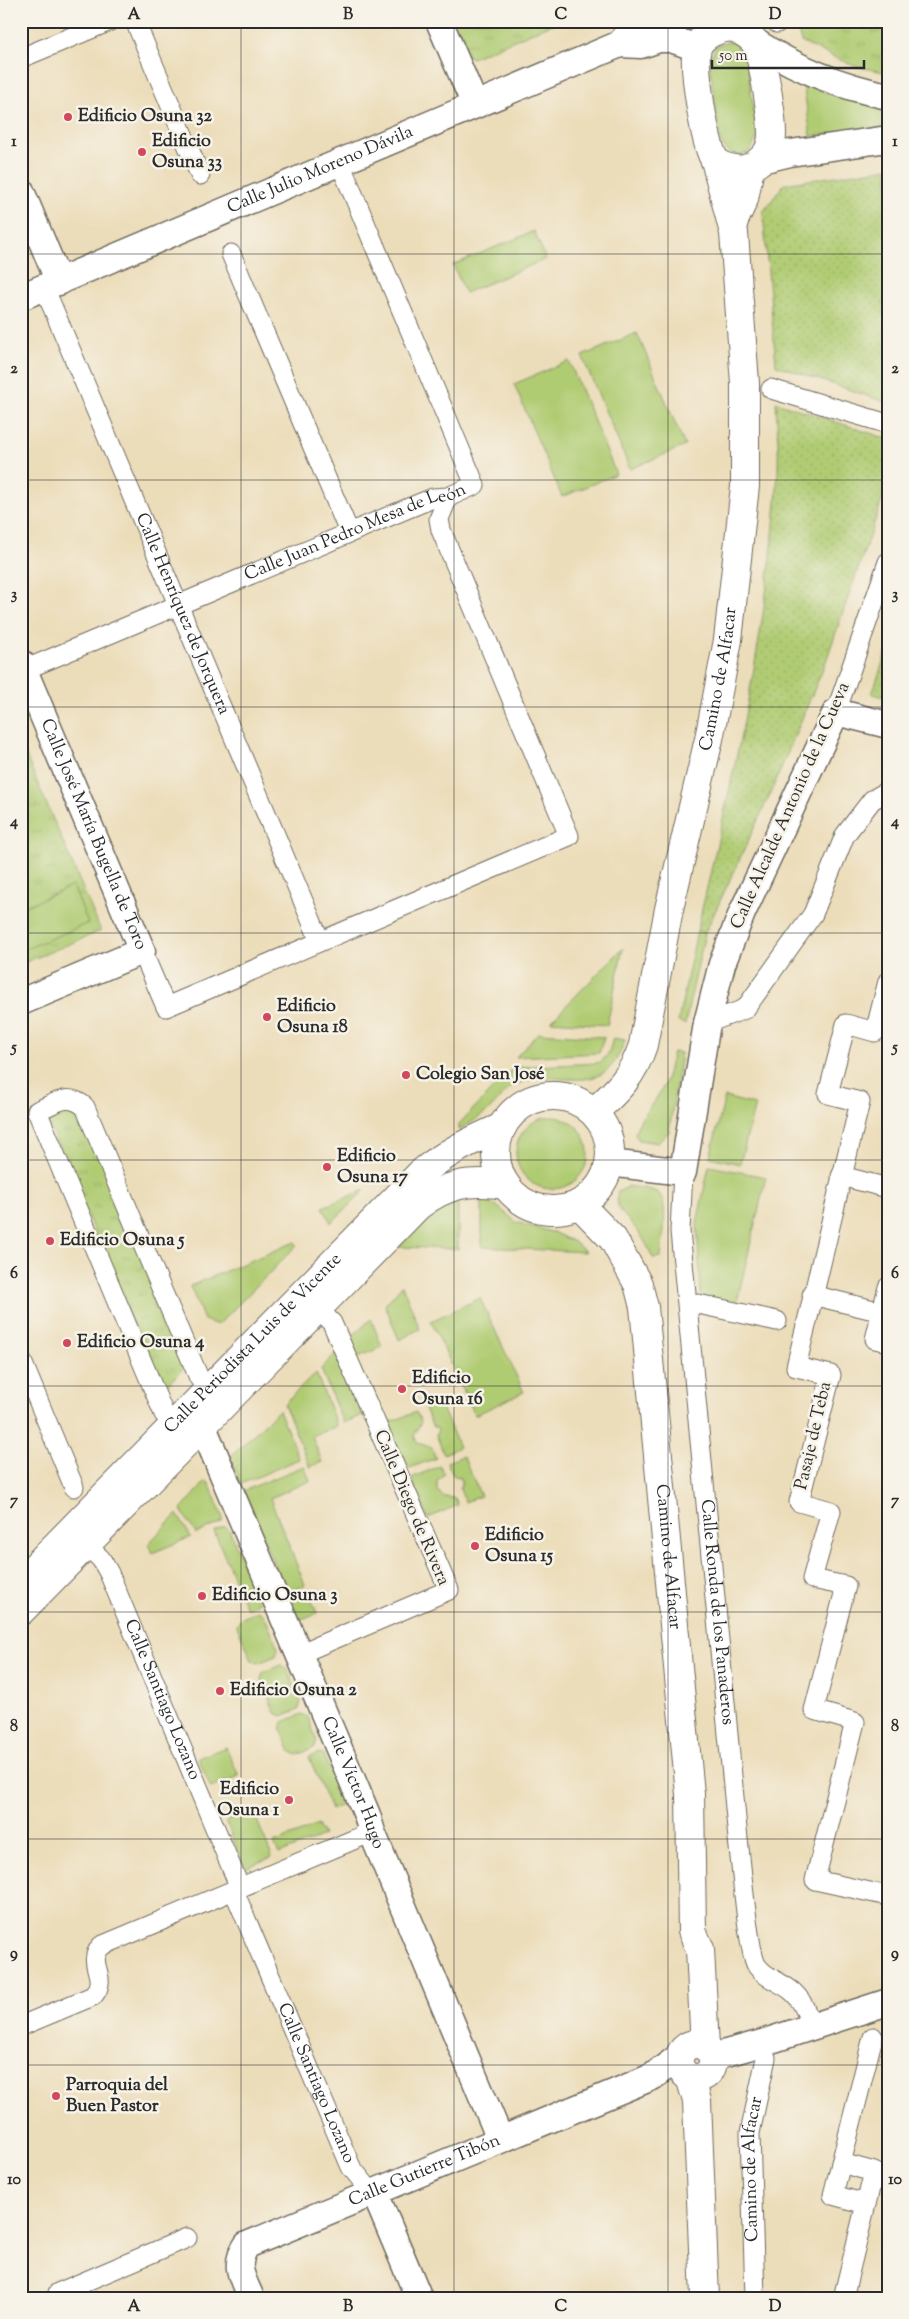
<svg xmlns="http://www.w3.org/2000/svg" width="909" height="2319" viewBox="0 0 909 2319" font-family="'Sorts Mill Goudy',serif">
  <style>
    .grass { fill: url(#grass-dots); stroke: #6e7c4f }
    .park { fill: url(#park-tufts); stroke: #6e7c4f }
    .garden { fill: #b0cc73; stroke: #6e7c4f }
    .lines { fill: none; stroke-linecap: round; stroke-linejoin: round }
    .street-casing { stroke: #6f695d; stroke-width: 21 }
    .secondary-casing { stroke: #6f695d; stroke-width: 29 }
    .primary-casing { stroke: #6f695d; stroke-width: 30 }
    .street { stroke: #fff; stroke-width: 19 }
    .secondary { stroke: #fff; stroke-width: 26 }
    .primary { stroke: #fff; stroke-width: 28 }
    .grid { fill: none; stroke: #2b2b2b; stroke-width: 1; stroke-opacity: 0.55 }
    .poi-dot { fill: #d1495b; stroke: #f7f3e8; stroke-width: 2 }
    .labels { text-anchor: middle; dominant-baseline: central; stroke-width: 5; stroke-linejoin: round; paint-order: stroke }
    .poi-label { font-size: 18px; font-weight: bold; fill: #2b2b2b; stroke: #f7f3e8; text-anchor: start }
    .street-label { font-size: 18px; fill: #2b2b2b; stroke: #f7f3e8 }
    .neatline { fill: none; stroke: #2b2b2b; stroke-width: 2 }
    .grid-label { font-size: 16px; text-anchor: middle; font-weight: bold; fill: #2b2b2b }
  </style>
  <defs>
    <pattern id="grass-dots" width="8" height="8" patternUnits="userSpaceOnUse" patternTransform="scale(1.25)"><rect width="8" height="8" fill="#b0cc73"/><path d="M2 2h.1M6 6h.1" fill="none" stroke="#98af64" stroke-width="1.8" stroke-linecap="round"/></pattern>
    <pattern id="park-tufts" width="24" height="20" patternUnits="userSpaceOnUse" patternTransform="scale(1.25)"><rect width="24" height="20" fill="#b0cc73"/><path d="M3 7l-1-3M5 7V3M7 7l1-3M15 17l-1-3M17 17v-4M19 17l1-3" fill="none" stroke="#98af64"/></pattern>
  </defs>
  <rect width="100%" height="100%" fill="#f7f3e8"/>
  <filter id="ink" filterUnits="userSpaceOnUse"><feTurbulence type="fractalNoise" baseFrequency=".02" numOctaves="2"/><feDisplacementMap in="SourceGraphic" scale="10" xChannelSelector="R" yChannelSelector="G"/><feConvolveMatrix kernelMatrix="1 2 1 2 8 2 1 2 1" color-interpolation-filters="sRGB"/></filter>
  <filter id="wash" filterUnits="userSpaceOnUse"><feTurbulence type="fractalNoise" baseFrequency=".0096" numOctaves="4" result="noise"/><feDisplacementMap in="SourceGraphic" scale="20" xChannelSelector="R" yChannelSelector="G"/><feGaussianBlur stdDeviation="1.12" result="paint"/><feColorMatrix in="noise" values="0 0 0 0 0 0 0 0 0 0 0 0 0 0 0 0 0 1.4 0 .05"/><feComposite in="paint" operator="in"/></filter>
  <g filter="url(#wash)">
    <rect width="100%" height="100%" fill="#ecddba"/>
    <g class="grass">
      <path d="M888,168v235l-112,-38 -13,-153 21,-28z"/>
      <path d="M776,402l112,37v44l-63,181 -53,126 -67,143 -8,-2c35,-152 73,-304 81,-461 1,-22 -1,-46 -2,-68z"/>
      <path d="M888,648v50l-16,-4z"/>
    </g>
    <g class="park">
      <path d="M454,21h105l-87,37 -4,-2z"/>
      <path d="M786,21h102v52l-34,-7 -53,-24 -4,-15z"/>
      <path d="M21,744l80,187 -80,33z"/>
      <path d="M71,1104l9,5 107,255 -26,28 -113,-270 3,-9z"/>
    </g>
    <g class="garden">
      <path d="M726,42l9,1 11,12 11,82 -7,15c-14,6 -23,2 -30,-11l-11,-81 7,-14z"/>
      <path d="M803,83l23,10 62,17v17l-77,9z"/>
      <path d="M534,231l12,28 -81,34 -12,-28z"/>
      <path d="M637,333l48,113 -55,23 -48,-113z"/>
      <path d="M569,361l47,113 -54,23 -48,-113z"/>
      <path d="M73,886l15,37 -67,28v-43z"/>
      <path d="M697,931l8,2 -20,91 -7,-2z"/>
      <path d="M623,948l-16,77 -56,-4z"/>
      <path d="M538,1033l66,4 -5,16 -83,4z"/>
      <path d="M613,1038l12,2c-22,68 -70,21 -113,47 -10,6 -17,19 -27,26 -8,6 -18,12 -26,17v-6l51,-53 8,-4 80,-4c11,-7 12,-13 15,-25z"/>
      <path d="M673,1052l8,1 -12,79 -11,11 -19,-3 -4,-6c3,-17 20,-30 28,-47 5,-10 7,-24 10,-35z"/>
      <path d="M725,1097l30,8 -15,59 -30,-7z"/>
      <circle cx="552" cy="1153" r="36"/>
      <path d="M709,1166l57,11 -30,129 -35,-7 -4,-76z"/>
      <path d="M628,1186c8,2 23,2 30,7 12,9 4,49 3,64l-8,1c-4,-8 -8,-18 -14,-25 -9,-14 -27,-23 -21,-41z"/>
      <path d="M365,1190l-34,33 -8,-16z"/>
      <path d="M482,1200l15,6 19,16 39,11 19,9 12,10 -104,-5z"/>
      <path d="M458,1202v47l-60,-2 38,-39z"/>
      <path d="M295,1242l2,3 -79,80 -14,-5 -14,-34z"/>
      <path d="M402,1285l18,44 -21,11 -14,-35z"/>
      <path d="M480,1298l44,94 -49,23 -44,-94z"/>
      <path d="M371,1319l11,28 -26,11 -8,-18z"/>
      <path d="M337,1352l26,63 -20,8 -22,-54z"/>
      <path d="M316,1373l21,53 -25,10 10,26 -12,5 -26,-63z"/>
      <path d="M439,1401l20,46 -15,7 -8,-19 2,-6 -6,-3 -7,-18z"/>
      <path d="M279,1410l20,49 -58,25 -11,-27z"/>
      <path d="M416,1412l5,10 -7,13 3,8 14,4 5,11 -29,11 -19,-46z"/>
      <path d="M463,1456l18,40 -16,6 -5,-13 2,-6 -2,-5 -7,-3 -6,-13z"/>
      <path d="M304,1466l6,15 -40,17 35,87 -19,8 -43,-102z"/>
      <path d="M440,1466l4,8 -7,8v9l8,6 10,1 3,7 -30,13 -17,-40z"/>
      <path d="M206,1481l3,2 14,35 -1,4 -26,12 -15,-24z"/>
      <path d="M177,1514l14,23 -39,16 -4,-9z"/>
      <path d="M225,1526l4,3 29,71 -2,5 -9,4 -33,-78z"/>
      <path d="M308,1591l9,22 -20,8 -9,-22z"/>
      <path d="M258,1611l6,4 14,33 -2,8 -18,7 -6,-3 -15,-34 3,-7z"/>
      <path d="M281,1665l6,3 14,33 -2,8 -17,7 -7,-3 -14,-34 2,-7z"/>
      <path d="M302,1714l6,3 9,24 -3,7 -17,7 -6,-3 -10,-23 2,-7z"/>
      <path d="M226,1747l13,29 -28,12 -13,-30z"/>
      <path d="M319,1753l4,1 21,50 -13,6 -22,-53z"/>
      <path d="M253,1810l19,47 -27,11 -19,-47z"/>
      <path d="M318,1825l5,11 -44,18 -5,-11z"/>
    </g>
  </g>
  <g filter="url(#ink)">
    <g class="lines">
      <defs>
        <g id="street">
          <path d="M135,21l65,154"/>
          <path d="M776,21l1,2"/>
          <path d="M21,58l89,-37"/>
          <path d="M231,254l118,278"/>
          <path id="s1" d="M44,287l276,654"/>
          <path d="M771,389l117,35"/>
          <path id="s2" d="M24,670l387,-163 22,-9 15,-1 27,-12 -135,-322"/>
          <path d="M836,712l52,-150"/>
          <path d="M142,951l24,56 403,-171 -128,-306 -2,-11 9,-22"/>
          <path d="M888,981l-13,51 -29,-8 -18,70 32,8 -64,265 35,8 -32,127 32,9 -19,68 34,7 -32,124 41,12 -40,158 73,16"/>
          <path d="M707,1023l38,-14 68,-95 32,-79 27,-35 16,-9"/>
          <path id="s3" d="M683,1172l-3,59 58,608c3,22 10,114 19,127 10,14 26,16 37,27 10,9 13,22 18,34"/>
          <path d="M841,1176l47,12"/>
          <path d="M888,1287l-13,52 13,3"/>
          <path d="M812,1295l70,17"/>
          <path d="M698,1304l79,17"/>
          <path d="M21,1359l53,128"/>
          <path d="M175,1424l-11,-10 -127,-303c19,-8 31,-19 48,-4l114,271 12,10"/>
          <path id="s4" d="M86,1545l15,14 8,14 131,315"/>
          <path d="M299,1654l150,-64 -117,-267 -14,-14"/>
          <path id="s5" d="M234,1891l117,276 21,26"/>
          <path d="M21,2026l72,-30c17,-20 -8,-31 8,-50l271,-114"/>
          <path d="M841,2163l33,9 -8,32"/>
          <path d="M58,2293l129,-55"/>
          <path id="s6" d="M755,2298l-5,-165 16,-75 -4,-15"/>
          <path d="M843,2298l23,-94 -33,-9 40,-158"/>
        </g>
        <g id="secondary">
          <path d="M439,21l36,84"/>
          <path d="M754,41c41,27 85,45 134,55"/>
          <path d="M620,44l13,-17 15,-6"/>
          <path d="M761,160l29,-7 98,-14"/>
          <path d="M21,191l38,91"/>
          <path id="s7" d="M21,297l599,-253 21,1 18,-6h12l26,9"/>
          <path id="s8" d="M21,663l121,288 -121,51"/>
          <path d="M610,1163l73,9 24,-149 15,-59 20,-51 94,-201 52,13"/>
          <path id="s9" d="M203,1427l164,388 5,17 128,307"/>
          <path d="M712,2057l50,-14 126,-41"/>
          <path d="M372,2193l7,10 40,95"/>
          <path id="s10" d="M251,2298c-9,-21 -18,-33 -4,-53l405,-168 27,-20"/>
        </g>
        <g id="primary">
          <path d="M731,27c7,2 18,8 23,14 9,13 18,76 18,93 0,6 -2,14 -5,19 -8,10 -18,19 -32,16 -7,-1 -15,-2 -20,-9 -10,-13 -23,-96 -18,-112 4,-13 22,-20 34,-21z"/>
          <path d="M733,223l11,-24 6,-31"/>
          <circle cx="553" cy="1153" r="57"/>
          <path id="s11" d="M594,1112c24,-22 39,-36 49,-67l26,-136 40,-170 19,-99 17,-154v-103l-11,-150 -19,-73"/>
          <path id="s12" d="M579,1204l34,35 25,45 6,23 46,487 2,137 8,18 5,98"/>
          <path id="s13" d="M21,1581l399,-407c25,-21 52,-34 82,-47"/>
          <path d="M21,1611l397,-405c29,-23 52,-26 88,-21"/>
          <circle cx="696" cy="2061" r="17"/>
          <path d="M690,2077l7,24 8,197"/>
        </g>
      </defs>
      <use href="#street" class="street-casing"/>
      <use href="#secondary" class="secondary-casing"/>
      <use href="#primary" class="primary-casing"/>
      <use href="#street" class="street"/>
      <use href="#secondary" class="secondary"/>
      <use href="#primary" class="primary"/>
    </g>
  </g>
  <path class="grid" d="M241,21v2277M454,21v2277M668,21v2277M21,254h867M21,480h867M21,707h867M21,933h867M21,1160h867M21,1386h867M21,1612h867M21,1839h867M21,2065h867"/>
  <g class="poi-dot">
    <circle cx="68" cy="117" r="5"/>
    <circle cx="142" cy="152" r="5"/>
    <circle cx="267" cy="1017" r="5"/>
    <circle cx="406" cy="1075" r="5"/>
    <circle cx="327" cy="1167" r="5"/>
    <circle cx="50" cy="1241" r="5"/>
    <circle cx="67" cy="1343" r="5"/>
    <circle cx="402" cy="1389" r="5"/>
    <circle cx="475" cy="1546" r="5"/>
    <circle cx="202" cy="1596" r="5"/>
    <circle cx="220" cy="1691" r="5"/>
    <circle cx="289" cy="1800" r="5"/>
    <circle cx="56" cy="2096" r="5"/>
  </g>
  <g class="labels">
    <g class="poi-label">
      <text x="78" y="117">Edificio Osuna 32</text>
      <text x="152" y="142">Edificio<tspan x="152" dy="21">Osuna 33</tspan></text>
      <text x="277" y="1007">Edificio<tspan x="277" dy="21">Osuna 18</tspan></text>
      <text x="416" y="1075">Colegio San José</text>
      <text x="337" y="1157">Edificio<tspan x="337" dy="21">Osuna 17</tspan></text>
      <text x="60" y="1241">Edificio Osuna 5</text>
      <text x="77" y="1343">Edificio Osuna 4</text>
      <text x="412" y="1379">Edificio<tspan x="412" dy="21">Osuna 16</tspan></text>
      <text x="485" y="1536">Edificio<tspan x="485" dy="21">Osuna 15</tspan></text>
      <text x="212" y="1596">Edificio Osuna 3</text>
      <text x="230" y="1691">Edificio Osuna 2</text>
      <text x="279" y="1790" text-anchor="end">Edificio<tspan x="279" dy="21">Osuna 1</tspan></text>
      <text x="66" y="2086">Parroquia del<tspan x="66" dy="21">Buen Pastor</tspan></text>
    </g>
    <g class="street-label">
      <text stroke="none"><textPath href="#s7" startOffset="325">Calle Julio Moreno Dávila</textPath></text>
      <text stroke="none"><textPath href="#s2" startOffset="359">Calle Juan Pedro Mesa de León</textPath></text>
      <text stroke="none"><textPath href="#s1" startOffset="355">Calle Henríquez de Jorquera</textPath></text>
      <text stroke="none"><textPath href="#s11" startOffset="458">Camino de Alfacar</textPath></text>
      <text transform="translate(791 806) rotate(-66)">Calle Alcalde Antonio de la Cueva</text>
      <text stroke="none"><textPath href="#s8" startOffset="186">Calle José María Bugella de Toro</textPath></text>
      <text stroke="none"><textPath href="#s13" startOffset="332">Calle Periodista Luis de Vicente</textPath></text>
      <text transform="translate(814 1436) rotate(-77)">Pasaje de Teba</text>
      <text transform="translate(411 1508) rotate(67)">Calle Diego de Rivera</text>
      <text stroke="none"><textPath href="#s12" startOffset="375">Camino de Alfacar</textPath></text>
      <text stroke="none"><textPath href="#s3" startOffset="442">Calle Ronda de los Panaderos</textPath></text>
      <text stroke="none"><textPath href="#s4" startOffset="174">Calle Santiago Lozano</textPath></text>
      <text stroke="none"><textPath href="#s9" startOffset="386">Calle Víctor Hugo</textPath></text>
      <text stroke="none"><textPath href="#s5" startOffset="209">Calle Santiago Lozano</textPath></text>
      <text stroke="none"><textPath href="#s6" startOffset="129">Camino de Alfacar</textPath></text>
      <text stroke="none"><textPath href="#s10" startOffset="249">Calle Gutierre Tibón</textPath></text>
    </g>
  </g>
  <rect width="909" height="2319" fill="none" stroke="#f7f3e8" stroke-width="55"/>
  <path d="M712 60v8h152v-8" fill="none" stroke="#2b2b2b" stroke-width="2.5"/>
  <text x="719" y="60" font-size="15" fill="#2b2b2b" stroke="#f7f3e8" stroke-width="4" paint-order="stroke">50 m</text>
  <rect x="28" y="28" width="854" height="2264" class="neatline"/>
  <g class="grid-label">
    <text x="134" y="19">A</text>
    <text x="348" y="19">B</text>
    <text x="561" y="19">C</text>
    <text x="775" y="19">D</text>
    <text x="14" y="146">1</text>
    <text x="895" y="146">1</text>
    <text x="14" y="373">2</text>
    <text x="895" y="373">2</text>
    <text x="14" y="599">3</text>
    <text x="895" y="599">3</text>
    <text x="14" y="826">4</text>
    <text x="895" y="826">4</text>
    <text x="14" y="1052">5</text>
    <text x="895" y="1052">5</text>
    <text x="14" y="1278">6</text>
    <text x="895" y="1278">6</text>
    <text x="14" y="1505">7</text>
    <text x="895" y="1505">7</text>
    <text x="14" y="1731">8</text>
    <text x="895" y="1731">8</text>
    <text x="14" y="1958">9</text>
    <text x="895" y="1958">9</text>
    <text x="14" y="2184">10</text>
    <text x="895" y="2184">10</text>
    <text x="134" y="2311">A</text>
    <text x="348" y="2311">B</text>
    <text x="561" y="2311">C</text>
    <text x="775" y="2311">D</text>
  </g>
</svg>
